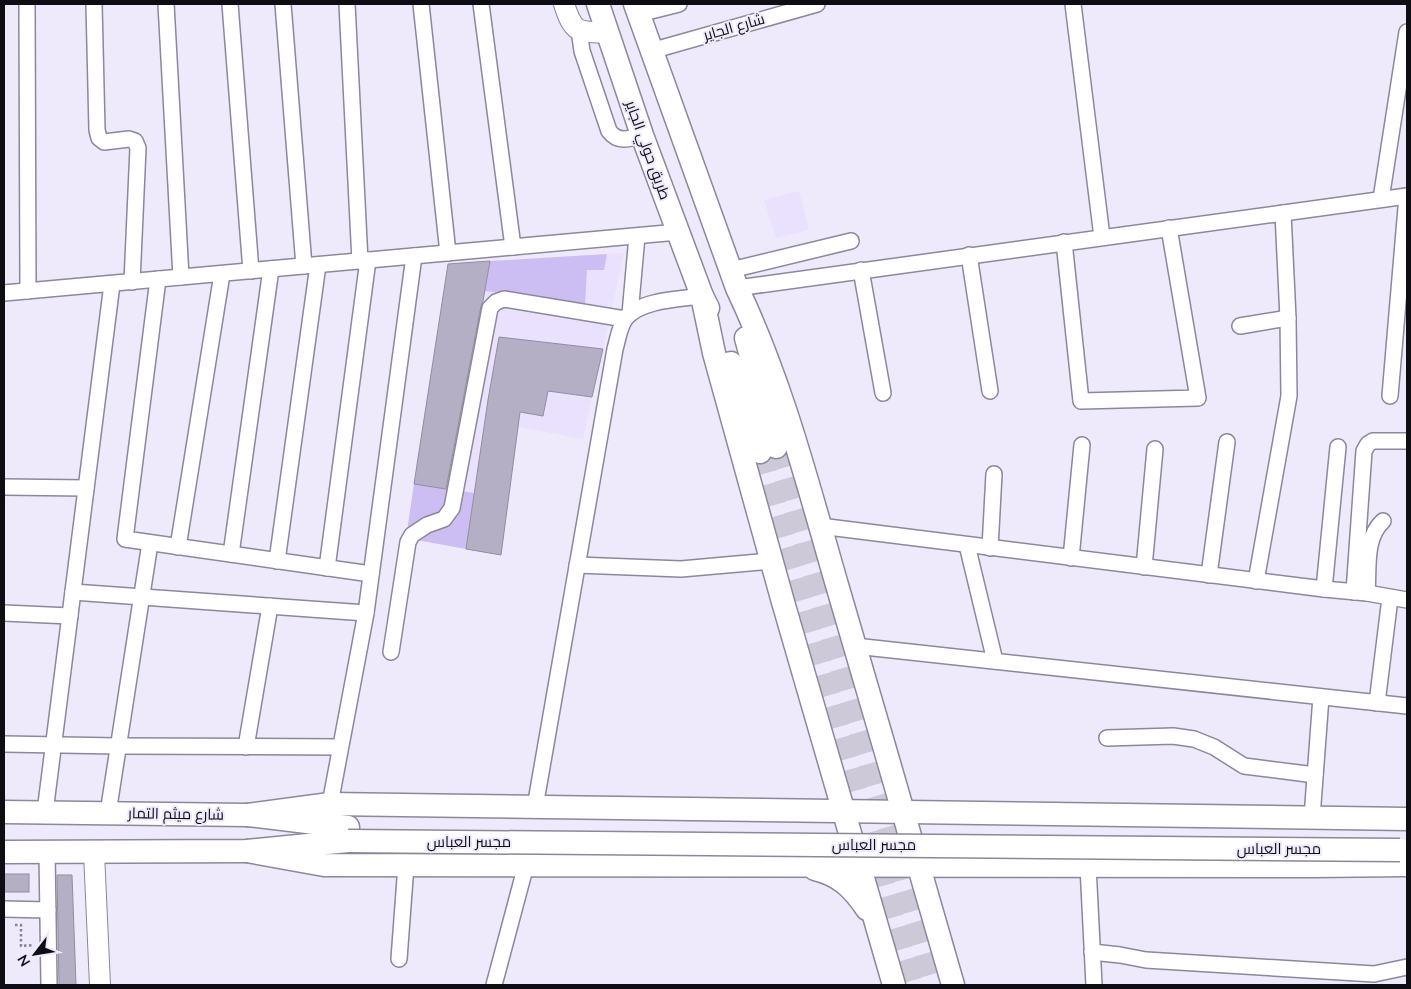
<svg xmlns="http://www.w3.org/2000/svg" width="1411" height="989" viewBox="0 0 1411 989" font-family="'Nunito Sans',Cairo,sans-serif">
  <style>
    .built { fill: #e9e1fe }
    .green { fill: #ccbef2 }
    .building { fill: #b4afc4; stroke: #928da1 }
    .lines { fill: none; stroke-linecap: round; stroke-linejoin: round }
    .highway-tunnel { stroke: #cdc9d9; stroke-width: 22; stroke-dasharray: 22 11; stroke-linecap: butt }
    .minor-casing { stroke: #8c879b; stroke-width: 18 }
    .major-casing { stroke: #8c879b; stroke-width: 22 }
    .highway-casing { stroke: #8c879b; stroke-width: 25 }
    .path { stroke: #85818e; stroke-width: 2.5; stroke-dasharray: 2.5 2.5; stroke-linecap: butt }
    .minor { stroke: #fff; stroke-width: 15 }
    .major { stroke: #fff; stroke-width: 20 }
    .highway { stroke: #fff; stroke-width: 22 }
    .highway-bridge-casing { stroke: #8c879b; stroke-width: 25; stroke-linecap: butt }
    .highway-bridge { stroke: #fff; stroke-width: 22 }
    .labels { text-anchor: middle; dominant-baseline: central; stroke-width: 4; stroke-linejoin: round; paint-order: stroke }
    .street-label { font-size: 15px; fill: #0f0d14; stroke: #eeeafc }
  </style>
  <rect width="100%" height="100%" fill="#eeeafc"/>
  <g class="built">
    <path d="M799,191l10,39 -33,8 -12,-38z"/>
    <path d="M624,253l-41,186 -64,-12 -18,128 -95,-17 42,-274z"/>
  </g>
  <g class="green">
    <path d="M607,254l-3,16h-17l-2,34 -100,-13 5,-30z"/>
    <path d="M414,484l60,9 -8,56 -60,-11z"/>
  </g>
  <g class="building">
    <path d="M490,261l-7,40 -2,5 -35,183 -32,-5 34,-220z"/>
    <path d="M499,337l104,12 -11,48 -44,-6 -5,25 -23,-4 -19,143 -35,-6 22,-149z"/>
    <rect x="4" y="874" width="25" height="18"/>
    <path d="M57,875h15l4,110h-17z"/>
  </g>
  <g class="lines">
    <g class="highway-tunnel">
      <path d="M776,447l158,538"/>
      <path d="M760,452l152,533"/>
    </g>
    <defs>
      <g id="minor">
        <path d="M27,4l1,287"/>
        <path d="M94,4l3,126 2,8 5,4 25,-3 6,2 3,7 -6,134"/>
        <path d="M166,4l15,273"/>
        <path d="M230,4l21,267"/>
        <path d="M283,4l21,262"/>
        <path d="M347,4l13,257"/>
        <path d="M421,4l27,249"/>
        <path d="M481,4l32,243"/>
        <path d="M1073,4l29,233"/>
        <path d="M639,14l40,-10"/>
        <path d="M579,30l3,21 27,80c9,12 20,8 33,4"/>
        <path d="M651,51l166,-47"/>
        <path d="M1381,199l26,-167"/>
        <path d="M1064,242l17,159 117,-3 -29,-170"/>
        <path d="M969,255l21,136"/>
        <path d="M731,270l120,-29"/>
        <path d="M861,270l22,123"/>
        <path d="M158,279l-33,260 246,35"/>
        <path d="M737,288l670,-92"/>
        <path d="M4,293l674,-61"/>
        <path d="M630,314l7,-78"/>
        <path d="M1240,326l48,-8"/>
        <path d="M1390,396l17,-200"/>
        <path d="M4,487l82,1"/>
        <path d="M820,526l504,63 43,4 40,7"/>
        <path d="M967,545l28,116"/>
        <path d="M178,547l44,-273"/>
        <path d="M990,548l4,-74"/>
        <path d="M231,554l40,-285"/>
        <path d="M1071,558l11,-113"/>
        <path d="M277,561l41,-296"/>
        <path d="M577,565l104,4 90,-8"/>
        <path d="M1144,567l11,-118"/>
        <path d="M327,568l41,-308"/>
        <path d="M1209,575l18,-133"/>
        <path d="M1256,581l33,-185 -1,-78 -5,-105"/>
        <path d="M1324,589l14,-142"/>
        <path d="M73,592l293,21"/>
        <path d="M1354,592l10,-141 4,-7 5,-3h34"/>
        <path d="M1367,593c2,-23 -3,-55 16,-72"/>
        <path d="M4,613l66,3"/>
        <path d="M855,646l552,60"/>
        <path d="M391,652l17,-110 4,-7 15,-10 17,-6 8,-11 38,-200 6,-6 8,-3 121,20"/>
        <path d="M1377,703l13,-105"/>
        <path d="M1107,738l66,-2 21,3 20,8 30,19 71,9"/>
        <path d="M4,744l114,2 222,1"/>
        <path d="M246,747l24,-141"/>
        <path d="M330,804l36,-191 48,-357"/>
        <path d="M535,807l80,-458c3,-10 4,-21 10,-30 14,-19 55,-20 77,-23"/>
        <path d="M45,812l67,-528"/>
        <path d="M108,813l42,-270"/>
        <path d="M1312,817l9,-120"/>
        <path d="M47,852l2,133"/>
        <path d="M1088,866l6,119"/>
        <path d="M4,909l44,1"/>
        <path d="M1092,952l28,3 26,5 228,14 33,-7"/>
        <path d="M399,959l7,-94"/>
        <path d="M494,985l32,-120"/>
      </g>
      <g id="major">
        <path d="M564,4c10,31 14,27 44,29"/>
        <path d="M94,853l6,132"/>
      </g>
      <g id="highway">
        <path d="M598,4l44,131 60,161 6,12"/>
        <path d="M635,4l102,284c45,94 71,197 100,297 39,133 78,267 116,400"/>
        <path d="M702,296l12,57 69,249 111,383"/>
        <path d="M746,338l30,109"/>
        <path d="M731,363l29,89"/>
        <path d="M4,812l244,3 100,12"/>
        <path d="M248,815l82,-11 1077,15"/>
        <path d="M247,851l77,14 989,1 94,-1"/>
        <path d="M4,852l243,-1 101,-10"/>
        <path d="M815,869c25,6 38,19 52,40"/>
      </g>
    </defs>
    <use href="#minor" class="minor-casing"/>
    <use href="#major" class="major-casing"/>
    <use href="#highway" class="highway-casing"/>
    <path class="path" d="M15,925h6v21l13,-1"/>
    <use href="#minor" class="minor"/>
    <use href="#major" class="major"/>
    <use href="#highway" class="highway"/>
    <defs>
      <path id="highway-bridge" d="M348,841l1052,9"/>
    </defs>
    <use href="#highway-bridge" class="highway-bridge-casing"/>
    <use href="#highway-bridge" class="highway-bridge"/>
  </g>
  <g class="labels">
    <g class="street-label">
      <text transform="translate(734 27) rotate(-16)">شارع الجاير</text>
      <text transform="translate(648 150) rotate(70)">طريق حولي الجاير</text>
      <text transform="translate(176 814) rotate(1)">شارع ميثم التمار</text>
      <text x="469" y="842">مجسر العباس</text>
      <text x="874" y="845">مجسر العباس</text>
      <text x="1279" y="849">مجسر العباس</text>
    </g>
  </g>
  <rect width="1411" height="989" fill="none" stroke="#0f0d14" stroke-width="10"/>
  <g transform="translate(35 954) rotate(239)" stroke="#eeeafc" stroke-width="4" paint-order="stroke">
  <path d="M0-4L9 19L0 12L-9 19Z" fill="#0f0d14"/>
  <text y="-8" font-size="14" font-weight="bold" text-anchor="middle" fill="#0f0d14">N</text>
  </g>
</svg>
